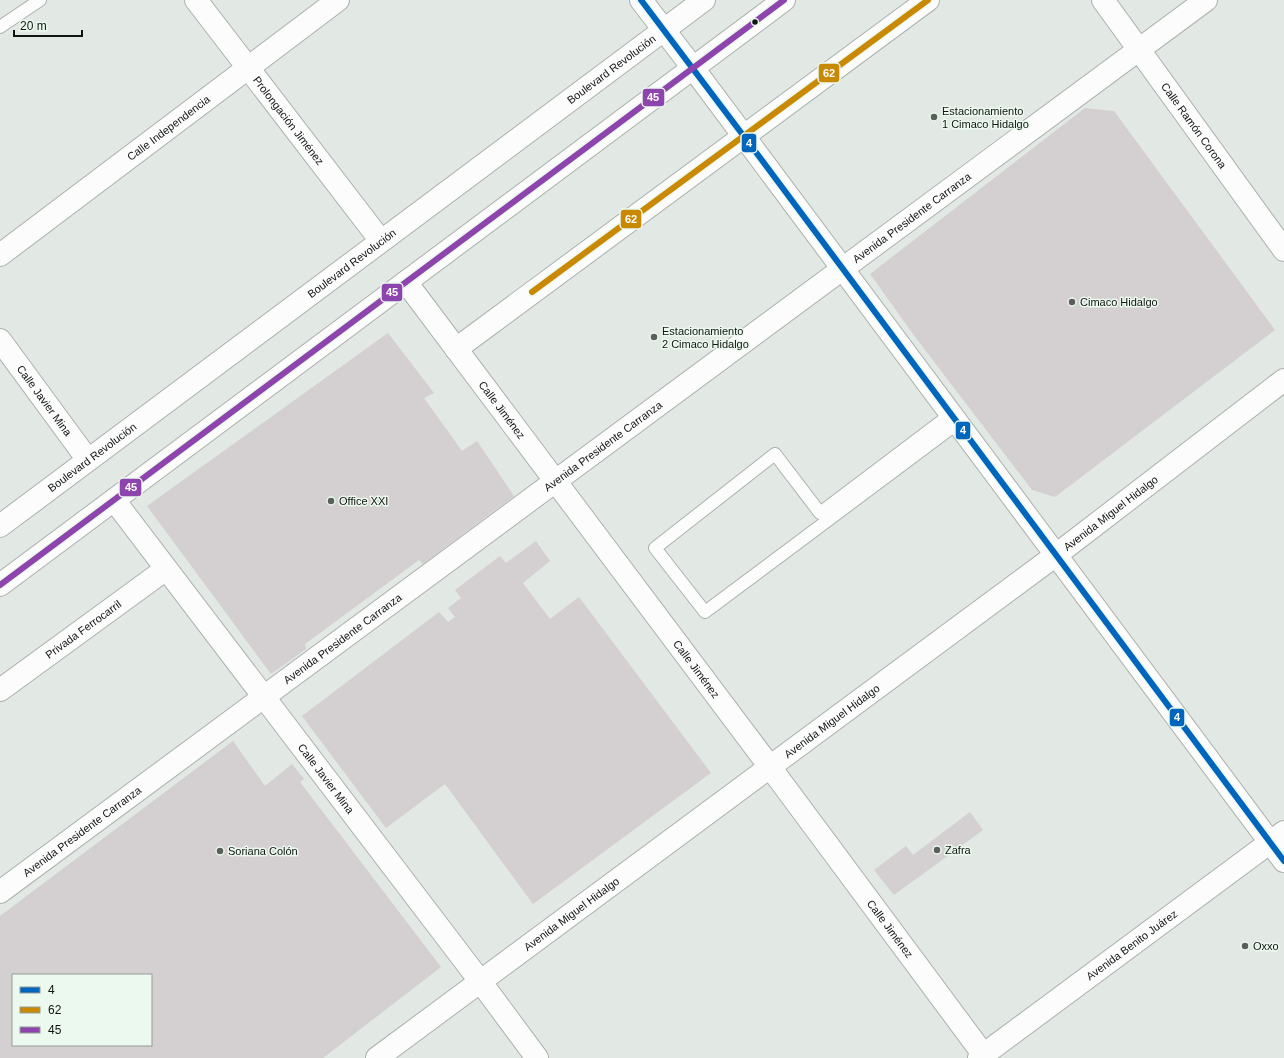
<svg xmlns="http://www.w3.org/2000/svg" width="1284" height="1058" viewBox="0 0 1284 1058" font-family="Arial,sans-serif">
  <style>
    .building { fill: #d4cfd0; fill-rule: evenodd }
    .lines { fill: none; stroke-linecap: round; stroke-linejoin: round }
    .lane-casing { stroke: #acb1ad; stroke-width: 14 }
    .street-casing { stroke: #acb1ad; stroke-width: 24 }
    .secondary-casing { stroke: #acb1ad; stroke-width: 24 }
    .primary-casing { stroke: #acb1ad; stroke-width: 24 }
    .lane { stroke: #fbfcfb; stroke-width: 12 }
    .street { stroke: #fbfcfb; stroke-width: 22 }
    .secondary { stroke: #fbfcfb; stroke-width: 22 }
    .primary { stroke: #fbfcfb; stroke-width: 22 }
    .bus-1-casing { stroke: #ecf9ef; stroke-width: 9 }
    .bus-2-casing { stroke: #ecf9ef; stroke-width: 9 }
    .bus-3-casing { stroke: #ecf9ef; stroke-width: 9 }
    .bus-1 { stroke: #0065bd; stroke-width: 6 }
    .bus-2 { stroke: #c98904; stroke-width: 6 }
    .bus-3 { stroke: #8e44ad; stroke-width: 6 }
    .bus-dot { fill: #111512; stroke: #ecf9ef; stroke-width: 1.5 }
    .poi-dot { fill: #5a5f5b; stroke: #ecf9ef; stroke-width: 1.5 }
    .labels { text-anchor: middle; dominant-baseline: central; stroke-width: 3; stroke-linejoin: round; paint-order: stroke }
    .street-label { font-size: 11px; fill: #111512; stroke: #ecf9ef }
    .poi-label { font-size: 11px; fill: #111512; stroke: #ecf9ef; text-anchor: start }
    .line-badge { stroke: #ecf9ef; stroke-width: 1.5 }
    .badge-label { font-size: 11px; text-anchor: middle; font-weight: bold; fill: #fff }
  </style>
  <rect width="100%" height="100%" fill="#e2e8e3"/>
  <g class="building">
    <path d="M1085,108l29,3 161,219 -220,167 -23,-7 -116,-152 -46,-64z"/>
    <path d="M388,333l46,60 -10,5 38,53 15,-10 37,55 -91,68 -4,-4 -114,84 1,5 -35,25 -124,-168z"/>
    <path d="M536,541l14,20 -27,22 27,36 29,-22 132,176 -178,131 -88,-120 -59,44 -84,-112 137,-104 9,10 7,-5 -7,-9 13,-10 -6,-8 45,-34 6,7z"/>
    <path d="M233,741l32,45 27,-22 12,15 -4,3 141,185 -118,91h-323v-142zM13,975h138v70h-138z"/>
    <path d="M970,812l13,18 -89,65 -20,-25 32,-24 7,9z"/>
  </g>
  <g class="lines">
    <defs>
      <g id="lane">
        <path d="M0,27l40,-27"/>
        <path d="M951,414l-131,99 -45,-59 -120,94 50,64 253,-189"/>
      </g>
      <g id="street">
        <path id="s1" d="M196,0l185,241"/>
        <path id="s2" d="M1103,0l181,250"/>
        <path d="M693,68l591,793"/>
        <path id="s3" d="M0,255l338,-255"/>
        <path id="s4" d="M406,282l364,485 216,291"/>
        <path id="s5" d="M0,340l88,120"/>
        <path d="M456,349l472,-349"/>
        <path id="s6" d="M114,500l366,481 57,77"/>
        <path id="s7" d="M0,690l166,-121"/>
        <path id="s8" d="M0,892l1206,-892"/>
        <path id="s9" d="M377,1058l679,-503 228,-175"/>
        <path id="s10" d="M979,1058l305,-226"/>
      </g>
      <path id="secondary" d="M641,0l52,68"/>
      <g id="primary">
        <path id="s11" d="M0,526l704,-526"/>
        <path d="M0,585l784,-585"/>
      </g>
    </defs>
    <use href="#lane" class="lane-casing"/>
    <use href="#street" class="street-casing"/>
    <use href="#secondary" class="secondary-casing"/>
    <use href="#primary" class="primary-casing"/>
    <use href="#lane" class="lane"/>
    <use href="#street" class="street"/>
    <use href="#secondary" class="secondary"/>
    <use href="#primary" class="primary"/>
    <defs>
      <path id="bus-1" d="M641,0l120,159 523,702"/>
      <path id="bus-2" d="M532,292l396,-292"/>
      <path id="bus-3" d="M0,585l784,-585"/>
    </defs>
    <use href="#bus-1" class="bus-1-casing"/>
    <use href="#bus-2" class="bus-2-casing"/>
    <use href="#bus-3" class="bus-3-casing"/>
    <use href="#bus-1" class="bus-1"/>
    <use href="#bus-2" class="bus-2"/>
    <use href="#bus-3" class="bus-3"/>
  </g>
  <circle class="bus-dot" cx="755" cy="22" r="3.5"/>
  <g class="poi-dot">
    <circle cx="934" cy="117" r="4"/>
    <circle cx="1072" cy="302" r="4"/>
    <circle cx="654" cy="337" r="4"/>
    <circle cx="331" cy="501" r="4"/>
    <circle cx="937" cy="850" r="4"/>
    <circle cx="220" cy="851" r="4"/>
    <circle cx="1245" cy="946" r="4"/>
  </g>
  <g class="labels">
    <g class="street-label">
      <text stroke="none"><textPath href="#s11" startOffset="763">Boulevard Revolución</textPath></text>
      <text stroke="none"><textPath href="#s1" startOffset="152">Prolongación Jiménez</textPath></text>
      <text stroke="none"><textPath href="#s2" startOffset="155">Calle Ramón Corona</textPath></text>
      <text stroke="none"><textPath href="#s3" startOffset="211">Calle Independencia</textPath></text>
      <text stroke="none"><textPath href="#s8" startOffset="1134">Avenida Presidente Carranza</textPath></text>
      <text stroke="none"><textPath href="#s11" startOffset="439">Boulevard Revolución</textPath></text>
      <text stroke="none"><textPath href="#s5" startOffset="75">Calle Javier Mina</textPath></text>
      <text stroke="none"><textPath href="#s4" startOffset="160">Calle Jiménez</textPath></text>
      <text stroke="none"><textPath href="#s8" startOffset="750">Avenida Presidente Carranza</textPath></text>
      <text stroke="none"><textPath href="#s11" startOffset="115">Boulevard Revolución</textPath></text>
      <text stroke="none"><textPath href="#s9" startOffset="914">Avenida Miguel Hidalgo</textPath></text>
      <text stroke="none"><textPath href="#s7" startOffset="103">Privada Ferrocarril</textPath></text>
      <text stroke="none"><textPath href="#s8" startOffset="426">Avenida Presidente Carranza</textPath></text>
      <text stroke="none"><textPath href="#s4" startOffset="484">Calle Jiménez</textPath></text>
      <text stroke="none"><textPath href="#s9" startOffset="566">Avenida Miguel Hidalgo</textPath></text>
      <text stroke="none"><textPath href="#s6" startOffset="350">Calle Javier Mina</textPath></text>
      <text stroke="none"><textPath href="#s8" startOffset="102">Avenida Presidente Carranza</textPath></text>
      <text stroke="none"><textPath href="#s9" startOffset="242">Avenida Miguel Hidalgo</textPath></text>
      <text stroke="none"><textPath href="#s4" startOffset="808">Calle Jiménez</textPath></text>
      <text stroke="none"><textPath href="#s10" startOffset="190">Avenida Benito Juárez</textPath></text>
    </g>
    <g class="poi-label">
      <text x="942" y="111">Estacionamiento<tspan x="942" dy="13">1 Cimaco Hidalgo</tspan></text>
      <text x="1080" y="302">Cimaco Hidalgo</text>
      <text x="662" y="331">Estacionamiento<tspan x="662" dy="13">2 Cimaco Hidalgo</tspan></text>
      <text x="339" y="501">Office XXI</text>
      <text x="945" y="850">Zafra</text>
      <text x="228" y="851">Soriana Colón</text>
      <text x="1253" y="946">Oxxo</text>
    </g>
  </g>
  <g class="line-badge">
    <rect x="818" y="63" width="22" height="20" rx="4" fill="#c98904"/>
    <rect x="642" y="88" width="23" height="19" rx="4" fill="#8e44ad"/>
    <rect x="741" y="133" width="16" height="20" rx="4" fill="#0065bd"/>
    <rect x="620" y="209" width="22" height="20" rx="4" fill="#c98904"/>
    <rect x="381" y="283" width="22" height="19" rx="4" fill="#8e44ad"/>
    <rect x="955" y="421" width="16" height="19" rx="4" fill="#0065bd"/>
    <rect x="119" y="478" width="23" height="19" rx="4" fill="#8e44ad"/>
    <rect x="1169" y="708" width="16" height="19" rx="4" fill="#0065bd"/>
  </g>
  <g class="badge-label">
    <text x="829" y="77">62</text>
    <text x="653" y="101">45</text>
    <text x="749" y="147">4</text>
    <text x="631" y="223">62</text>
    <text x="392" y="296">45</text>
    <text x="963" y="434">4</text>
    <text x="131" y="491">45</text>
    <text x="1177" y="721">4</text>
  </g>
  <rect x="12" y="974" width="140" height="72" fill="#ecf9ef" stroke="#949e97"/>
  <rect x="20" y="987" width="20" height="6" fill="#0065bd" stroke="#949e97"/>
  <text x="48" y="994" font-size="12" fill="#111512">4</text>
  <rect x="20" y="1007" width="20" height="6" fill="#c98904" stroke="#949e97"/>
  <text x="48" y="1014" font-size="12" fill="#111512">62</text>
  <rect x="20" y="1027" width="20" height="6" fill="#8e44ad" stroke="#949e97"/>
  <text x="48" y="1034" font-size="12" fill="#111512">45</text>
  <path d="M14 30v6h68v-6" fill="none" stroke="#111512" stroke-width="2"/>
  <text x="20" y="30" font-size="12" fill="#111512" stroke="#ecf9ef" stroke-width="3" paint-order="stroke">20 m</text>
</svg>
